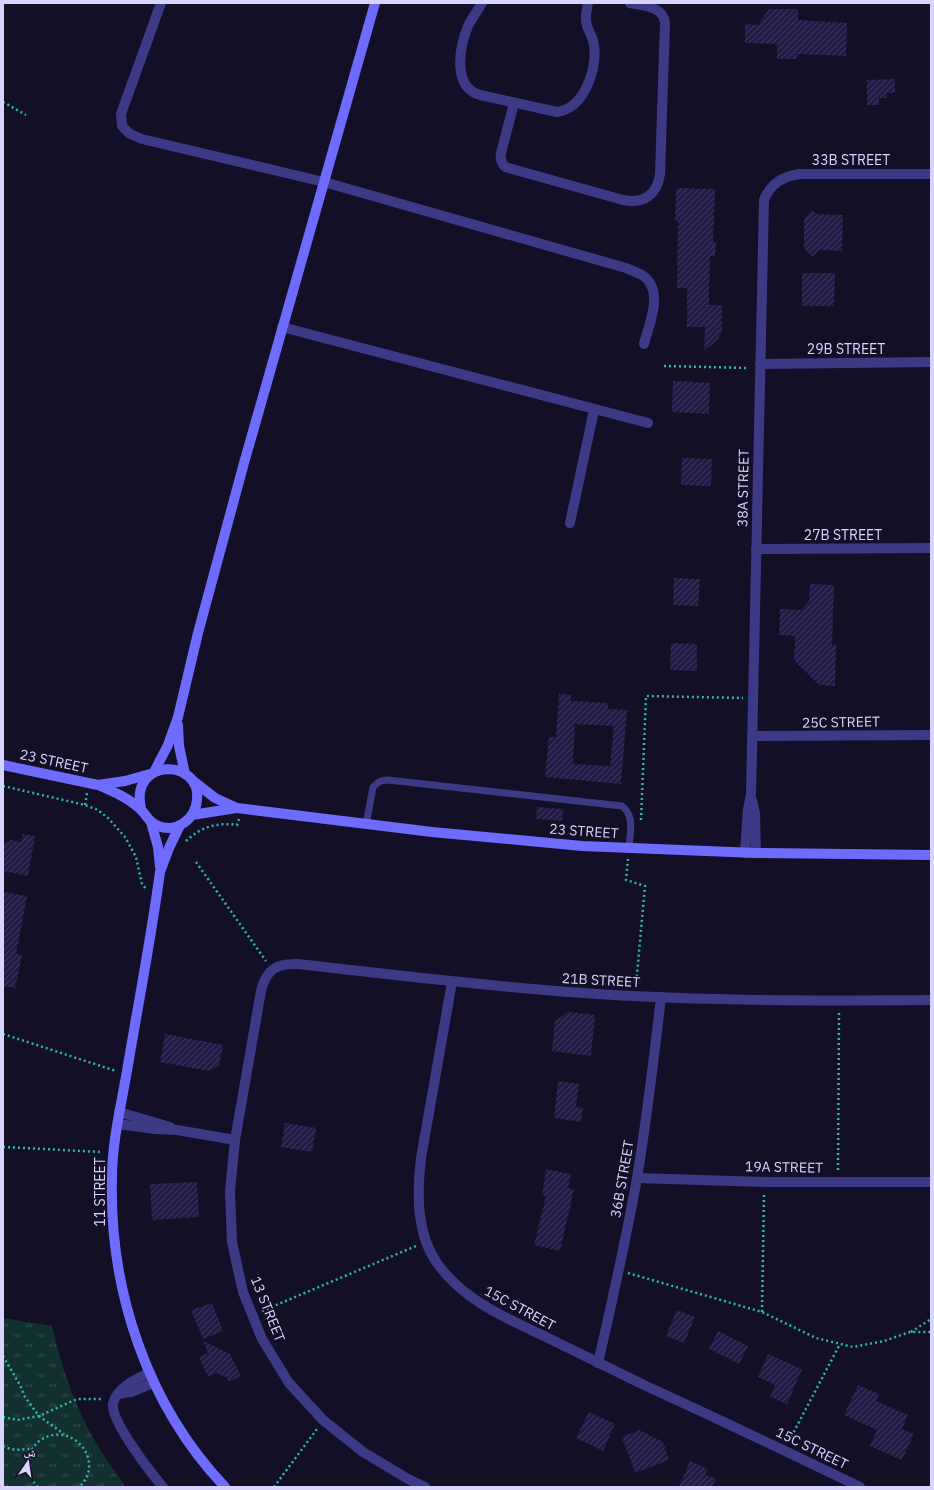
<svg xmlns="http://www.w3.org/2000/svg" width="934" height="1490" viewBox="0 0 934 1490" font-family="'IBM Plex Sans','Noto Naskh Arabic',sans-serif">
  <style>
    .park { fill: url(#park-tufts) }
    .building { fill: url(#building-hatch); fill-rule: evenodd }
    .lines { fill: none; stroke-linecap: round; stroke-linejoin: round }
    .path { stroke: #2fb8b0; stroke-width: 2.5; stroke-dasharray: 2 3; stroke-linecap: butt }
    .lane { stroke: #3d3a85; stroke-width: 7 }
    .street { stroke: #3d3a85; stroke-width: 10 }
    .secondary { stroke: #6f6bff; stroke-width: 10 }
    .labels { text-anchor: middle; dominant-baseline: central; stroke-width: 3; stroke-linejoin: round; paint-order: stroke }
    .street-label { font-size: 14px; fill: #d9d4ff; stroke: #130f26 }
  </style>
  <defs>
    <pattern id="park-tufts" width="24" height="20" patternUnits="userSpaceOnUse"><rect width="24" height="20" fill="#12302f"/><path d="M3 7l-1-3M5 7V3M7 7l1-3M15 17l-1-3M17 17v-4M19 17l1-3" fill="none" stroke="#344d4e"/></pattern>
    <pattern id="building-hatch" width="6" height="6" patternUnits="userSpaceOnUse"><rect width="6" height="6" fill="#241b47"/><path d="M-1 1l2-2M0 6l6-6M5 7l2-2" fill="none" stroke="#433b63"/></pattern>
  </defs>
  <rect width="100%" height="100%" fill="#130f26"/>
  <path class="park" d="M3,1318l49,8c10,44 25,87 49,125 7,11 15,22 23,33l-2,3h-119z"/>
  <g class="building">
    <path d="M769,9h29v11l49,3 -1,33 -49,-2v5h-20v-15l-32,-1v-19l13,1z"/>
    <path d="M895,79v14h-8v5h-8v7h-12v-25z"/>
    <path d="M676,188l39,1 -2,53h3l-1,14h-5l-1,49h13v27l-5,8 -13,11 1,-24h-18v-39h-10l1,-67h-3z"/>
    <path d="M812,210l4,4 27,1 -1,36 -22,-1 -8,7 -8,-9v-29z"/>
    <path d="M802,273h33l-1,33h-32z"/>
    <path d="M673,381l37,2 -1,31 -37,-2z"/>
    <path d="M682,458l30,1 -1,27 -30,-1z"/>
    <path d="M674,578l26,1 -2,27 -25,-1z"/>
    <path d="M810,584l24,1 -2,60h4l-1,41 -16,-1 -25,-25 1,-24 -16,-1 1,-26 21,1 8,-9z"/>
    <path d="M671,643l26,1v27l-27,-1z"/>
    <path d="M559,694l12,1v6l37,2v6l19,1 -6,74 -76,-7 4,-40h7zM575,724l39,2 -4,40 -37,-2z"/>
    <path d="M537,807l26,2 -1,12 -26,-2z"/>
    <path d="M23,834l12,2 -7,40 -25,-5v-27l8,-4 10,2z"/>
    <path d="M3,892l24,4 -11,58 6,1 -7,33 -12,-2z"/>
    <path d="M568,1012l27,3 -4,41 -39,-5 3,-30z"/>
    <path d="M165,1034l58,11 -4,21 -10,5 -49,-9z"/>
    <path d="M558,1081l21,3 -3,23 7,1 -2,14 -27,-4z"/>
    <path d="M285,1123l31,5 -4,24 -31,-5z"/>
    <path d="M546,1169l25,5 -3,14 6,1 -14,62 -26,-6 12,-49 -4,-1z"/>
    <path d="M197,1182l2,35 -47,3 -2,-36z"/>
    <path d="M212,1303l11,28 -20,8 -12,-29z"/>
    <path d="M677,1310l18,7 -11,26 -18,-7z"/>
    <path d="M718,1331l30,15 -9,18 -30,-15z"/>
    <path d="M203,1341l27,13 11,22 -12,6 -3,-5 -10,-4 -8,4 -9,-20 9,-4z"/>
    <path d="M768,1354l34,15 -15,35 -17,-7 5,-12 -17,-8z"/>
    <path d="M858,1385l21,9 -3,7 32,14 -6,14 12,5 -12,26 -32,-14 7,-16 -33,-15z"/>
    <path d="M589,1412l26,12 -12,27 -27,-13z"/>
    <path d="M639,1430l24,12 6,18 -34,13 -13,-36z"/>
    <path d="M690,1461l18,8 -3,5 11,5 -4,8h-33z"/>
  </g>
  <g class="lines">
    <g class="path">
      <path d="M3,102l23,13"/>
      <path d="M664,366l85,2"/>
      <path d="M3,786l82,19 13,5 11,9 16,18 11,20 6,27 5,6"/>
      <path d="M85,805l2,-12"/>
      <path d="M641,820l5,-124 97,2"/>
      <path d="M186,841c15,-14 31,-19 51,-16l2,-6"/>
      <path d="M628,859l-2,21 19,6 -9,99"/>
      <path d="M196,862l70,99"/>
      <path d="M3,1034l113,37"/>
      <path d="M3,1147l99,5"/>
      <path d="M838,1170l1,-159"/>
      <path d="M628,1273l134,39 54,26 37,9 31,-6 26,-9h21"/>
      <path d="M262,1311l154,-65"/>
      <path d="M762,1312l2,-119"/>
      <path d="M911,1332l20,-13"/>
      <path d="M3,1356l17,29 5,12 14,19 25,18"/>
      <path d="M3,1417l14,3 22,-4 38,-17h26"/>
      <path d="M789,1441l51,-97"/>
      <path d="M3,1446c9,5 20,4 30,2"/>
      <path d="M38,1487c-7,-6 -10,-16 -9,-25 0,-9 5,-18 13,-23 32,-18 64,24 37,48"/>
      <path d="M274,1487l43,-58"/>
    </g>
    <path class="lane" d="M366,825l7,-38c5,-5 8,-7 15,-7l234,26c13,10 8,28 7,42"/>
    <g class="street">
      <path d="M161,3l-40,111 1,12 8,8 12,5 182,43 302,86c6,3 15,5 20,10 17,17 3,46 -2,66"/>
      <path d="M482,3c-4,7 -9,14 -13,21 -10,22 -17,63 11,71l77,17c28,-4 40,-43 37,-67 -1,-9 -7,-15 -8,-24 -1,-6 1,-12 2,-18"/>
      <path d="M514,103l-13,50c-1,6 0,9 4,14l118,33c21,4 34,-5 37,-26l5,-151c-2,-17 -21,-17 -35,-20"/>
      <path d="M282,327l366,96"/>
      <path d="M760,364l171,-2"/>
      <path d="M570,523l24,-113"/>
      <path d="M756,549l175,-1"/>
      <path d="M752,736l179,-1"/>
      <path d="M752,800l3,13 1,40"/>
      <path d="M745,853l3,-44 3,-15 13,-594c7,-17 18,-23 35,-26h132"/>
      <path d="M452,982l-31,176c-4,35 -5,75 16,105 27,38 69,55 109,74 32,16 65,32 98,48 72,33 144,67 216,102"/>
      <path d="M119,1112l51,15"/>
      <path d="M118,1124l37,5 22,1 58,10"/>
      <path d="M637,1178l127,4h167"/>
      <path d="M598,1363c14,-61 28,-123 39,-185 10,-60 17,-120 24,-181"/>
      <path d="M149,1373c-13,6 -33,15 -36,31 -3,16 38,69 50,83"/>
      <path d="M118,1394l13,-2 22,-9"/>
      <path d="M425,1487l-17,-8 -45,-27 -40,-32 -34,-37 -27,-44 -19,-47 -11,-50 -2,-51 5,-51 26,-149c5,-21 15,-28 37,-27 86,10 171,20 257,27 125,10 251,10 376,9"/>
    </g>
    <g class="secondary">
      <path d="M178,725l1,21 6,28"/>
      <path d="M3,765l95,20 27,-4 25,-7"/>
      <path d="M154,772l14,-27 10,-28 20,-84 46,-170 131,-460"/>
      <path d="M192,780l23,18 22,10 195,24 150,14 174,7 175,2"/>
      <path d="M98,785c14,6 31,13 42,24 7,6 8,13 18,17 18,7 37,-6 39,-26 5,-42 -68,-43 -56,9"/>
      <path d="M192,815l44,-7"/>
      <path d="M151,822l7,25 2,20"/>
      <path d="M180,825l-11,23 -9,24c-9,67 -22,133 -33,199 -6,35 -15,71 -15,107 -3,112 35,227 113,309"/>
    </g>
  </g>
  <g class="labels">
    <g class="street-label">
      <text x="851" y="160">33B STREET</text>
      <text x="846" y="349">29B STREET</text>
      <text transform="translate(743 488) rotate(-89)">38A STREET</text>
      <text x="843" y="535">27B STREET</text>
      <text transform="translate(841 722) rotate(-1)">25C STREET</text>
      <text transform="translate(54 761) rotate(12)">23 STREET</text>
      <text transform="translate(584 831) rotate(4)">23 STREET</text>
      <text transform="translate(601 980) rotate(3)">21B STREET</text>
      <text transform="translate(784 1167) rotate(1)">19A STREET</text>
      <text transform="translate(622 1179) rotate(-80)">36B STREET</text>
      <text transform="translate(100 1192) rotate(-90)">11 STREET</text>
      <text transform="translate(520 1308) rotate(28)">15C STREET</text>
      <text transform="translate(268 1309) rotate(68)">13 STREET</text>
      <text transform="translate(812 1448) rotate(26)">15C STREET</text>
    </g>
  </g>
  <rect width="934" height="1490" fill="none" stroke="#d9d4ff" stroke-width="8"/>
  <g transform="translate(28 1462) rotate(13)" stroke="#130f26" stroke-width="3" paint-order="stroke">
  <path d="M0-3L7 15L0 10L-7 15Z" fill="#d9d4ff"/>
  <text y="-6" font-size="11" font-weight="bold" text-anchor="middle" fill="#d9d4ff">ش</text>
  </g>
</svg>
